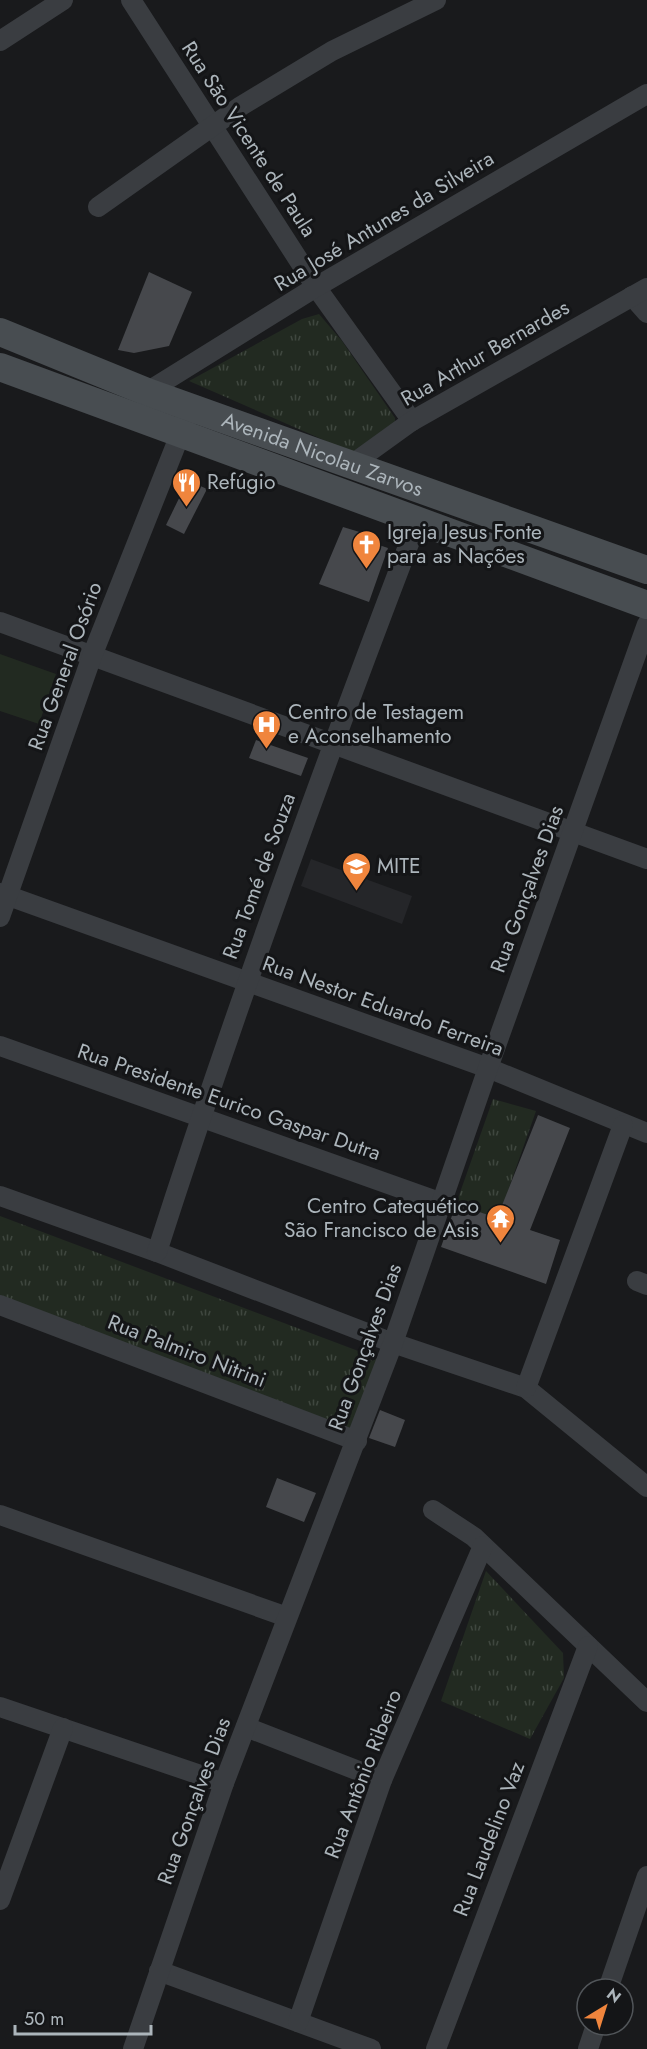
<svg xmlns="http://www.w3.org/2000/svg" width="647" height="2049" viewBox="0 0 647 2049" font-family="Jost,sans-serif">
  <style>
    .built { fill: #252629 }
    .grass { fill: url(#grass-tufts) }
    .garden { fill: #222a21 }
    .building { fill: #46484c }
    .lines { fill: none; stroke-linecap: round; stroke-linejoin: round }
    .minor { stroke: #3a3d41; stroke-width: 20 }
    .secondary { stroke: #484d51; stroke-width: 28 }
    .labels { text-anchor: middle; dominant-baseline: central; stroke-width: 6; stroke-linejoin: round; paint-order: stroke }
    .street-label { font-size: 21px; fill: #acb5bb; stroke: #141517 }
    .poi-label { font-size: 21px; fill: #acb5bb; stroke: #141517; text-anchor: start }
  </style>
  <defs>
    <pattern id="grass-tufts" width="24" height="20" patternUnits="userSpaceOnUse" patternTransform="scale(1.5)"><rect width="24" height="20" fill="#222a21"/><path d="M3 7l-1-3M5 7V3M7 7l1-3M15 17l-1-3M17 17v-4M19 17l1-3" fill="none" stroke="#3f473f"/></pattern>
  </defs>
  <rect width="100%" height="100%" fill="#191a1c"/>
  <path class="built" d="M311,859l101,37 -10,28 -101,-38z"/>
  <g class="grass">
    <path d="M319,314l23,27 53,77v10l-37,27 -169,-74 113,-62z"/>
    <path d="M493,1099l43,12 -38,108 -42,-15z"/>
    <path d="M0,1216l377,142 -26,75 -351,-118z"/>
    <path d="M486,1571l77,82 1,25 -34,61 -89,-38z"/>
  </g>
  <path class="garden" d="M0,654l56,20 -17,50 -39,-13z"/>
  <g class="building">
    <path d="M149,272l43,20 -23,54 -35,7 -16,-3z"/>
    <path d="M196,484l11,5 -23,45 -18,-9 19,-39z"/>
    <path d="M343,527l20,6 -2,6 27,9 -19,54 -50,-18z"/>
    <path d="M256,740l52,18 -7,18 -52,-18z"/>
    <path d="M538,1115l32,13 -40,102 30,10 -14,44 -105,-37 15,-43 41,14z"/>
    <path d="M380,1410l25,10 -10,27 -26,-9z"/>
    <path d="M277,1478l39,15 -12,29 -38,-15z"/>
  </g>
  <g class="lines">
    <g class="minor">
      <path d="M131,0l185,287 96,134"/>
      <path d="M0,41l63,-41"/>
      <path d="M98,207l143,-101 91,-55 104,-51"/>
      <path d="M632,296l15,17"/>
      <path d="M147,392l169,-105 331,-193"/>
      <path d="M351,465l61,-44 235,-133"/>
      <path d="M0,622l647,237"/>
      <path d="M0,893l488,175 159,65"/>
      <path d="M0,917l92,-261 93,-234"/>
      <path d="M0,1046l442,157"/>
      <path d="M0,1196l157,56 236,91 133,45 121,99"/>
      <path d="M157,1252c77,-240 163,-476 253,-711l6,-23"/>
      <path d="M637,1281l10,4"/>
      <path d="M0,1305l357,136"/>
      <path d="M526,1388l97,-263"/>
      <path d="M433,1510l41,27 173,165"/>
      <path d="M0,1515l287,102"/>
      <path d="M0,1707l224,76"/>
      <path d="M246,1727l136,53"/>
      <path d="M0,1900l63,-172"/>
      <path d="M159,1971l212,78"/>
      <path d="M608,1989l39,-113"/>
      <path d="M298,2022l84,-242 101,-234"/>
      <path d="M133,2049l91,-266 169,-440 95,-275 159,-444"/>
      <path d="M436,2049l152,-403"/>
      <path d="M588,2049l8,-24"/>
    </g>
    <g class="secondary">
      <path id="s1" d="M0,332l147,60 500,178"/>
      <path d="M0,367l647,238"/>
    </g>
  </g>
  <defs>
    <symbol id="restaurant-pin" viewBox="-11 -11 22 30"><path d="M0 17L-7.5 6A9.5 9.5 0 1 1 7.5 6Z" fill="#f0853d" stroke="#141517"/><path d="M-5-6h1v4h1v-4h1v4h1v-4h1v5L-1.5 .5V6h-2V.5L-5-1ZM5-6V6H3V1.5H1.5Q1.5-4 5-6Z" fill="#fff"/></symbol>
    <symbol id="church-pin" viewBox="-11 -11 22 30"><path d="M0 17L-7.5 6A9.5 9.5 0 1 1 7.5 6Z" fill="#f0853d" stroke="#141517"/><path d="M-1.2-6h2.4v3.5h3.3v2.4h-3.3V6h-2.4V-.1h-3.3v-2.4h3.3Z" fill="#fff"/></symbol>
    <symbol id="hospital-pin" viewBox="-11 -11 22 30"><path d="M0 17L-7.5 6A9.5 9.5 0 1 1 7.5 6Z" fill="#f0853d" stroke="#141517"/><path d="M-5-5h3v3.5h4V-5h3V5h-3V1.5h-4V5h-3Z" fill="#fff"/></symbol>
    <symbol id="university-pin" viewBox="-11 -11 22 30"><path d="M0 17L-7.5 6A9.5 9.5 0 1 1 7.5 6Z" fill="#f0853d" stroke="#141517"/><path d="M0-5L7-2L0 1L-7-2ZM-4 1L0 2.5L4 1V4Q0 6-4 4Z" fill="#fff"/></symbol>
    <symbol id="temple-pin" viewBox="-11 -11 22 30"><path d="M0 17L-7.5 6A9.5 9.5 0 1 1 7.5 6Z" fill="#f0853d" stroke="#141517"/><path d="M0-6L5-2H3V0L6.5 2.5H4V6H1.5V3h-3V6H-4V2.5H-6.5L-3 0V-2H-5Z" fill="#fff"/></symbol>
  </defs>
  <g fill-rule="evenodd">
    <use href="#restaurant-pin" x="170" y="466" width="33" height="45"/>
    <use href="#church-pin" x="350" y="528" width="33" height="45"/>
    <use href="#hospital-pin" x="250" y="708" width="33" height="45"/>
    <use href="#university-pin" x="340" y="850" width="33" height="45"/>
    <use href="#temple-pin" x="484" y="1202" width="33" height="45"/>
  </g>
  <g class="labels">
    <g class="street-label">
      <text transform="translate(249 139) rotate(57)">Rua São Vicente de Paula</text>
      <text transform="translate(384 221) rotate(-31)">Rua José Antunes da Silveira</text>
      <text transform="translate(485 353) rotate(-30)">Rua Arthur Bernardes</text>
      <text stroke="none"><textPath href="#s1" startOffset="345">Avenida Nicolau Zarvos</textPath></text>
      <text transform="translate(65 666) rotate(-70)">Rua General Osório</text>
      <text transform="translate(259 876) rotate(-70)">Rua Tomé de Souza</text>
      <text transform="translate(527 889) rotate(-70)">Rua Gonçalves Dias</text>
      <text transform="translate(383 1006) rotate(20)">Rua Nestor Eduardo Ferreira</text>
      <text transform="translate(229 1102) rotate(19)">Rua Presidente Eurico Gaspar Dutra</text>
      <text transform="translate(365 1347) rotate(-70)">Rua Gonçalves Dias</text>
      <text transform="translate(187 1351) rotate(21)">Rua Palmiro Nitrini</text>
      <text transform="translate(363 1774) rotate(-69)">Rua Antônio Ribeiro</text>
      <text transform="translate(194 1801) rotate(-70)">Rua Gonçalves Dias</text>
      <text transform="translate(489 1839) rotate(-69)">Rua Laudelino Vaz</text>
    </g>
    <g class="poi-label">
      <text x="207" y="482">Refúgio</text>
      <text x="387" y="532">Igreja Jesus Fonte<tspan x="387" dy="24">para as Nações</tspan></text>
      <text x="288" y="712">Centro de Testagem<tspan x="288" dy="24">e Aconselhamento</tspan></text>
      <text x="377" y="866">MITE</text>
      <text x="479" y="1206" text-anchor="end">Centro Catequético<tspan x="479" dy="24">São Francisco de Asis</tspan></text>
    </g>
  </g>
  <g transform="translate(605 2007) rotate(38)"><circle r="28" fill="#141517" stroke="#515559" stroke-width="1.5"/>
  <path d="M0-4.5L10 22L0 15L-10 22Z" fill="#f0853d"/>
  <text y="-9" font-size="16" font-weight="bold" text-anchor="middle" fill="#acb5bb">N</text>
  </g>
  <path d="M15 2025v9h136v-9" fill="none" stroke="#acb5bb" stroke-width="3"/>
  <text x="24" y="2025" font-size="18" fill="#acb5bb" stroke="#141517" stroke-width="4.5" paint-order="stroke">50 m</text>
</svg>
